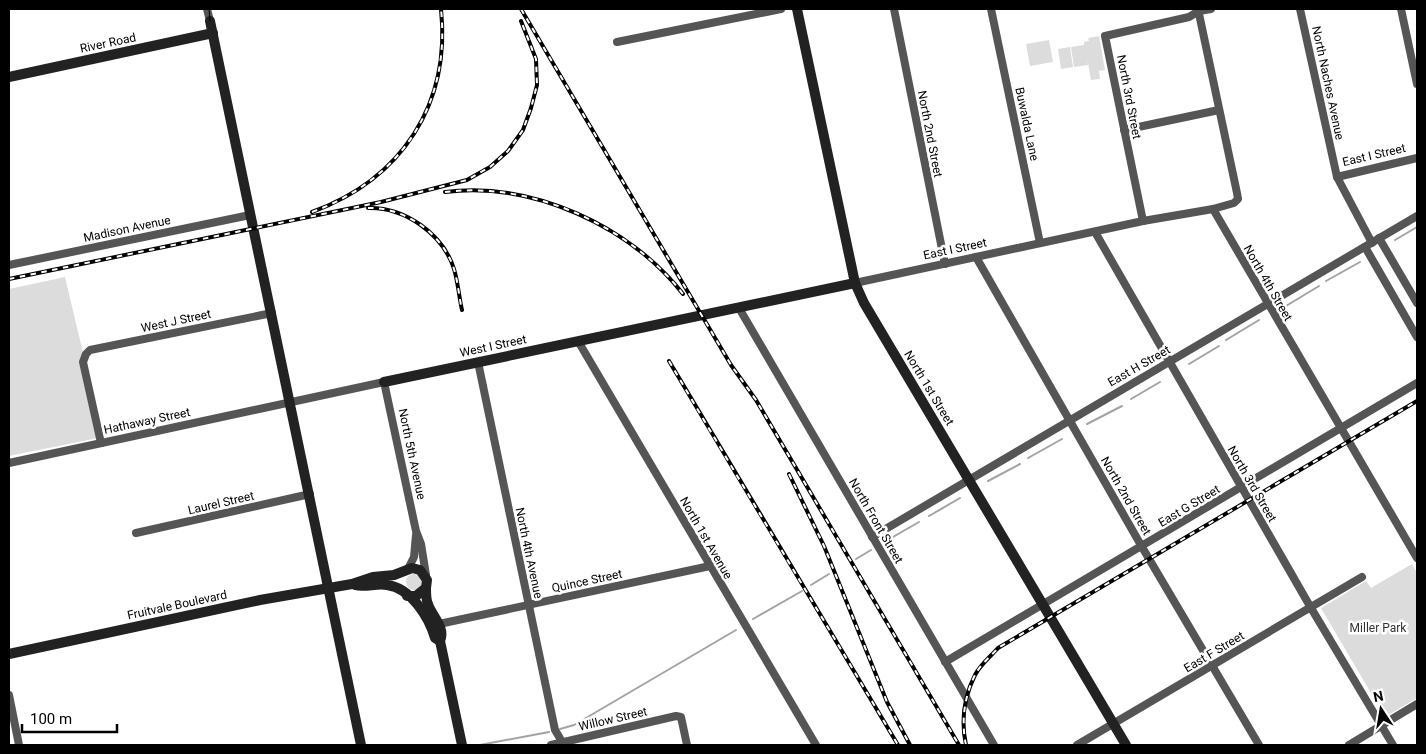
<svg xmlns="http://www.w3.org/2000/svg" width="1426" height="754" viewBox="0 0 1426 754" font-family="Roboto,sans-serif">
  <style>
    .green { fill: #dcdcdc }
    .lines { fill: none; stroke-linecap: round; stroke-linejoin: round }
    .stream { stroke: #a3a3a3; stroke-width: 2 }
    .street { stroke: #555; stroke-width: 8 }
    .secondary { stroke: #222; stroke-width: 10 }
    .tram { stroke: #000; stroke-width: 1 }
    .rail-casing { stroke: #000; stroke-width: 4 }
    .rail { stroke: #fff; stroke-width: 2; stroke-dasharray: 5.5; stroke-linecap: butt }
    .labels { text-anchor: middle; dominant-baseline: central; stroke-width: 5; stroke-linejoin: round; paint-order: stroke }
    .street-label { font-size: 12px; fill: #000; stroke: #fff }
    .park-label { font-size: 12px; fill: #333; stroke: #fff }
  </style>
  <rect width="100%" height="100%" fill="#fff"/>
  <g class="green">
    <path d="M1099,36l6,34 -6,1 1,8 -9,1 -4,-22 1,7 -14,2 -3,-20 13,-2v-3l5,-1 -1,-3z"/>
    <path d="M1049,40l4,22 -23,4 -4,-22z"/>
    <path d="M1070,47l3,20 -12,2 -3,-20z"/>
    <path d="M65,277l38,160 -94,19v-167z"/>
    <path d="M1412,564l5,9v125l-32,19 -64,-109 45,-27 5,7z"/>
    <circle cx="414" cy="582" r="8"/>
  </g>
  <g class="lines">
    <g class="stream">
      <path d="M1395,240l22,-13"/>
      <path d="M1326,281l34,-19"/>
      <path d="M1286,306l33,-20"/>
      <path d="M1226,340l33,-20"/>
      <path d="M1189,364l30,-18"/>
      <path d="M1131,399l29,-17"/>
      <path d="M1087,424l35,-18"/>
      <path d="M1028,458l34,-19"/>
      <path d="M988,481l32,-17"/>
      <path d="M929,516l31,-18"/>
      <path d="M886,541l33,-19"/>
      <path d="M856,559l15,-9"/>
      <path d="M811,585l18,-11"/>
      <path d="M753,619l49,-28"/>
      <path d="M560,729l14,-4 162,-95"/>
      <path d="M480,745l69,-13"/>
    </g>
    <g class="street">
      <path d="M207,9l3,12"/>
      <path d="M894,9l51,255"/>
      <path d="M991,9l49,234"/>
      <path d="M1300,9l37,168 35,66"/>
      <path d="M1401,9l16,75"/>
      <path d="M617,42l164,-33"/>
      <path d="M1124,130l95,-20"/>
      <path d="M1337,177l80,-19"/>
      <path d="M1213,209l204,349"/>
      <path d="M1143,221l-38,-185 84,-19 10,-6 12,-2"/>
      <path d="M1095,232l216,376 82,137"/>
      <path d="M1379,238l38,65"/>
      <path d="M1365,247l52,90"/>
      <path d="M976,257l166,290 117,198"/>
      <path d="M9,265l241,-50"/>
      <path d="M855,283l288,-62 70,-12 21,-6 4,-4 -1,-6 -39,-184"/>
      <path d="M739,308l255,437"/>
      <path d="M578,341l238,404"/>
      <path d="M478,362l77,368 9,15"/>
      <path d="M101,443l-18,-81 3,-8 4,-4 182,-37"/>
      <path d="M9,463l375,-81 32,149 5,13 5,31"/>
      <path d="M136,533l174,-39"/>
      <path d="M872,537l545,-321"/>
      <path d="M408,569l6,-12 2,-22"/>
      <path d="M439,624l271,-58"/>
      <path d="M945,662l472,-279"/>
      <path d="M9,695l10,50"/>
      <path d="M551,745l125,-29 5,1 6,28"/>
      <path d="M1077,745l285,-168"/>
      <path d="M1349,745l68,-41"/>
    </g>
    <g class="secondary">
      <path d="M797,9l58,274 9,20 262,442"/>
      <path d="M210,21l151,724"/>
      <path d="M9,77l204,-44"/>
      <path d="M384,382l471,-99"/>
      <path d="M355,585c10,3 21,-2 32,0 24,3 42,32 48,53l5,3"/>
      <path d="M426,588c0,5 0,12 2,16 4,12 18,24 12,37l22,104"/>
      <path d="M9,654l251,-54 92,-16 21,-7 21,-2 18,-7 8,2 7,10 -1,8 -10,8h-9"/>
    </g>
    <path class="tram" d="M209,9l1,12"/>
    <defs>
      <g id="rail">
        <path d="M521,9l210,356 25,35 203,345"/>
        <path d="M445,192c87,-11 185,34 238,102"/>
        <path d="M368,208c37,-1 75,26 86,61 4,13 5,28 8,41"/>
        <path d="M312,212c90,-33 139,-108 129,-203"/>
        <path d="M9,279l372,-77 86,-22 23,-13 18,-16 15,-21 8,-22 6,-23 -1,-26 -15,-38"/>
        <path d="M669,361c76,129 153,256 229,384"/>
        <path d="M789,474l35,72 63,156 23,43"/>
        <path d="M966,745c-5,-23 -2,-48 9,-70 5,-10 16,-19 23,-27l419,-247"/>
      </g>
    </defs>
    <use href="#rail" class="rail-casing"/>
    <use href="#rail" class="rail"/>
  </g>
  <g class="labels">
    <g class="street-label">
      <text transform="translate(108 43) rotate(-12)">River Road</text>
      <text transform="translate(1328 83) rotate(78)">North Naches Avenue</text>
      <text transform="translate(1129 97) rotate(79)">North 3rd Street</text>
      <text transform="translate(1027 124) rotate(78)">Buwalda Lane</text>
      <text transform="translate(930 134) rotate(79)">North 2nd Street</text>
      <text transform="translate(1374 155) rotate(-13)">East I Street</text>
      <text transform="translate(127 229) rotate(-12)">Madison Avenue</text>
      <text transform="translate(955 249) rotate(-12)">East I Street</text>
      <text transform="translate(1268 283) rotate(60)">North 4th Street</text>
      <text transform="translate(176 321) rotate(-12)">West J Street</text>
      <text transform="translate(493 346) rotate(-12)">West I Street</text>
      <text transform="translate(1139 366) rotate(-30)">East H Street</text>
      <text transform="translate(929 388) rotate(59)">North 1st Street</text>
      <text transform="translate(147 421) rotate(-12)">Hathaway Street</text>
      <text transform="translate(412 454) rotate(78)">North 5th Avenue</text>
      <text transform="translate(1252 484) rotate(60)">North 3rd Street</text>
      <text transform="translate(1126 496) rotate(60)">North 2nd Street</text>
      <text transform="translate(221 503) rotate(-13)">Laurel Street</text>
      <text transform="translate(1189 506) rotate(-31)">East G Street</text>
      <text transform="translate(876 521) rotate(60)">North Front Street</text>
      <text transform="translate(706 538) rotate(60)">North 1st Avenue</text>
      <text transform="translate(529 553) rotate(78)">North 4th Avenue</text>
      <text transform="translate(587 581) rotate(-12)">Quince Street</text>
      <text transform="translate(177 605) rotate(-12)">Fruitvale Boulevard</text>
      <text transform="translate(1214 652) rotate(-31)">East F Street</text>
      <text transform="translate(613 719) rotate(-13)">Willow Street</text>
    </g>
    <g class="park-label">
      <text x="1378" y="628">Miller Park</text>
    </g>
  </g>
  <rect width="1426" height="754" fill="none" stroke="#000000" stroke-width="20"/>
  <g transform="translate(1381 709) rotate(348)" stroke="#ffffff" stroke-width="4" paint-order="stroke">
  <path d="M0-4L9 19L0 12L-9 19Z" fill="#000000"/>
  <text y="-8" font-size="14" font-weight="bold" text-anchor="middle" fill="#000000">N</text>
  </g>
  <path d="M22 724v8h95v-8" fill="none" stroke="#000000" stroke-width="2.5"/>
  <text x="30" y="724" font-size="15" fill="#000000" stroke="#ffffff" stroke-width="4" paint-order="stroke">100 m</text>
</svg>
